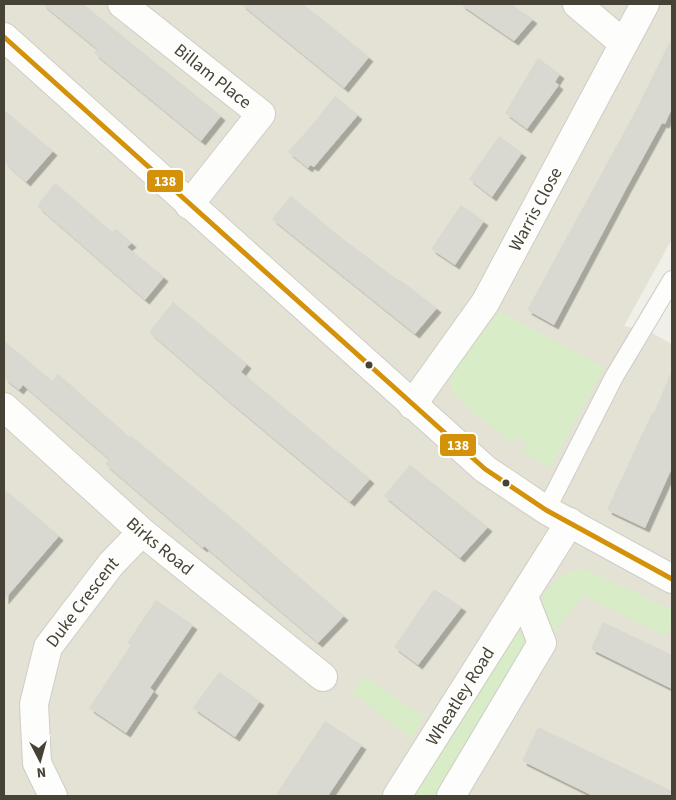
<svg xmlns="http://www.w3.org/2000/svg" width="676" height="800" viewBox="0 0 676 800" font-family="'Source Sans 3',sans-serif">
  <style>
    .residential { fill: #e4e2d5 }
    .green { fill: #d8ecc7 }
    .building { fill: #d9d8d1; filter: url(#shadow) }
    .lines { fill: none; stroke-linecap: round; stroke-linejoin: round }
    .lane-casing { stroke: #cecdc6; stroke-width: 20 }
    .street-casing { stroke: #cecdc6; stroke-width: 30 }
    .lane { stroke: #fdfdfc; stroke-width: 18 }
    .street { stroke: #fdfdfc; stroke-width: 28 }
    .bus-1-casing { stroke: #fff; stroke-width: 9 }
    .bus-1 { stroke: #d4920b; stroke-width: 5 }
    .bus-dot { fill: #464235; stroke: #fff; stroke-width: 2 }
    .labels { text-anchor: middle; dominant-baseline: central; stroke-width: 4; stroke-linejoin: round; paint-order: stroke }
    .street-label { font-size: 18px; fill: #464235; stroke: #fff }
    .line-badge { stroke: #fff; stroke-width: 2 }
    .badge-label { font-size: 14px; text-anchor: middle; font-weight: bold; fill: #fff }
  </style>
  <defs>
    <filter id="shadow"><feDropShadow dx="4.5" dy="4.5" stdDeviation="0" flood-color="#0004"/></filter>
  </defs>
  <rect width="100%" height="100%" fill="#f0efe8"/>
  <path class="residential" d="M4,4h668v235l-48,87 26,6 22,12v452h-668z"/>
  <g class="green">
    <path d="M499,311l104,56 -4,10 -49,91 -27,-17 4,-5 -9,-9 -7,5 -43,-34 -17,-17 -2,-16z"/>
    <path d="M579,569l10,2 83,39v13l-6,14 -83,-42 -32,41 -12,-29c11,-23 15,-30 40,-38z"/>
    <path d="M519,632c7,5 5,10 2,17l-86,147h-26l106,-163z"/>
    <path d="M365,676l59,41 -13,22 -59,-47z"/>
  </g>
  <g class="building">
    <path d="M42,4h41l138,112 -20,25 -107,-88 3,-4z"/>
    <path d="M241,4h62l66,53 -25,31z"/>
    <path d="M460,4h51l22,15 -19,22z"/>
    <path d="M672,37v71l-7,16 -3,-1 -36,66 -72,136 -27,-15 107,-196z"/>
    <path d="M538,58l22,16 -5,8 4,3 -32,44 -22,-16z"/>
    <path d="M335,96l23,19 -44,52 -4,-2 -2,3 -20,-16 24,-27z"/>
    <path d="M4,110l49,41 -27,31 -22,-20z"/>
    <path d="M499,136l23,17 -30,44 -23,-18z"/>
    <path d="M55,183l57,49 4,-3 16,14 -5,4 37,30 -19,23 -108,-94z"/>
    <path d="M291,196l48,40 60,45 1,-1 37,28 -22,26 -143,-115z"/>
    <path d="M461,205l23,16 -29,44 -24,-16z"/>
    <path d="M173,302l74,62 -6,8 129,107 -20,23 -119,-99 -82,-71z"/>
    <path d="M4,341l48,40 6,-7 71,63 2,-1 100,82 113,98 -26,27 -114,-97 -1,2 -98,-84 4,-5 -86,-74 -4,5 -15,-12z"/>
    <path d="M672,370v98l-27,60 -38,-18 45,-97h2z"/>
    <path d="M410,465l78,62 -28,31 -76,-62z"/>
    <path d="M4,489l55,47 -55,64z"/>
    <path d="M434,589l28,18 -44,58 -24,-18z"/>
    <path d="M156,600l37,25 -43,63 4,3 -28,42 -37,-25 42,-63 -4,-2z"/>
    <path d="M603,622l69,33v34l-81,-40z"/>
    <path d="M219,672l41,29 -25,36 -42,-29z"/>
    <path d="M325,721l37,24 -34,51h-53z"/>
    <path d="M538,727l134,64v5h-79l-71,-35z"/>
  </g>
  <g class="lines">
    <defs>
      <path id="lane" d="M546,510l68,-133 58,-97"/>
      <g id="street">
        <path id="s1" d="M122,4l139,110 -72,91"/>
        <path d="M577,4l46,39"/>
        <path d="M4,37l481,432 61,41 126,69"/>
        <path id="s2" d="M412,405l73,-102 160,-299"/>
        <path id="s3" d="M4,407l138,125 181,145"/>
        <path id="s4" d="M53,796l-16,-33 -3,-59 14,-57 63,-83 31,-32"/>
        <path id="s5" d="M397,796l173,-274"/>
        <path d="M451,796l91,-153 -18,-46"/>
      </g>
    </defs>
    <use href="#lane" class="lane-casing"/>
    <use href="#street" class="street-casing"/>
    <use href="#lane" class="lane"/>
    <use href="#street" class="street"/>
    <defs>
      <path id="bus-1" d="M4,37l481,432 61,41 126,69"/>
    </defs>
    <use href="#bus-1" class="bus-1-casing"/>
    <use href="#bus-1" class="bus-1"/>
  </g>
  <g class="bus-dot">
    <circle cx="369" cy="365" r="4.5"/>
    <circle cx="506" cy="483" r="4.5"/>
  </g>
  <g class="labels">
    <g class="street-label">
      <text stroke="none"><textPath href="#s1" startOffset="116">Billam Place</textPath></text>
      <text stroke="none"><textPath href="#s2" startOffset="232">Warris Close</textPath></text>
      <text stroke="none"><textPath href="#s3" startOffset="209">Birks Road</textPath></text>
      <text stroke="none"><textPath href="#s4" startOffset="211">Duke Crescent</textPath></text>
      <text stroke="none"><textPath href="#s5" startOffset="118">Wheatley Road</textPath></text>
    </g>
  </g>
  <g class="line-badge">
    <rect x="146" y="169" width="38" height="24" rx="5" fill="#d4920b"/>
    <rect x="439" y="433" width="38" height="24" rx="5" fill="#d4920b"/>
  </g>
  <g class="badge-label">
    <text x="165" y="186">138</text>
    <text x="458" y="450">138</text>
  </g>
  <rect width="676" height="800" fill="none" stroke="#464235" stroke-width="10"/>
  <g transform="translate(40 760) rotate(174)" stroke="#ffffff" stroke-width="4" paint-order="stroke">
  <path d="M0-4L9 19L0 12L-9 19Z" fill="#464235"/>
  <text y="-8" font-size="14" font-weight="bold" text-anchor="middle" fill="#464235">N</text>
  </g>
</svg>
